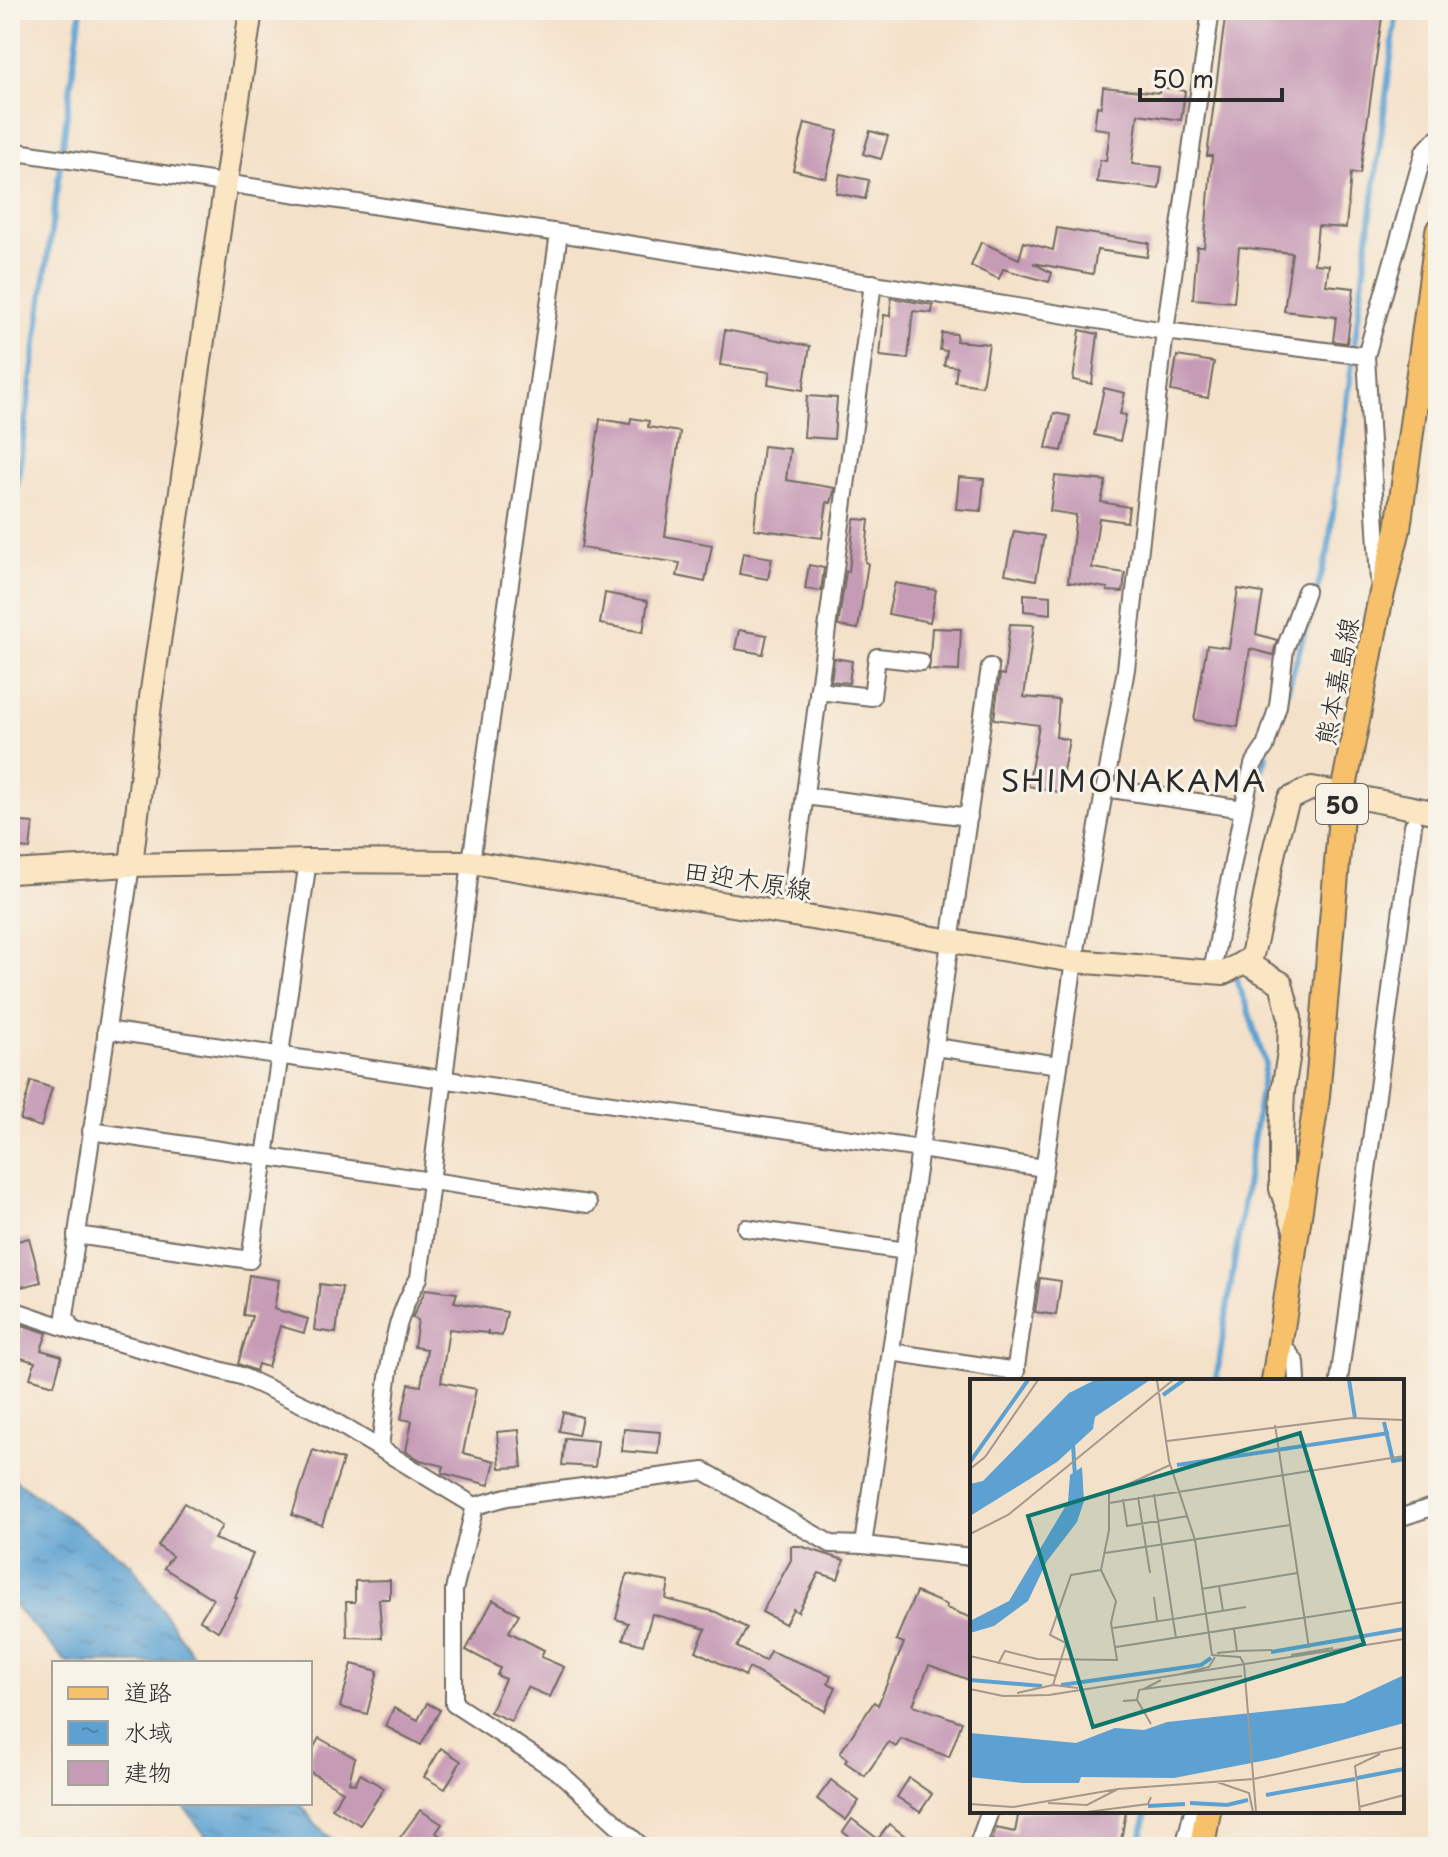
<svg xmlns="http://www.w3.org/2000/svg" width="1448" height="1857" viewBox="0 0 1448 1857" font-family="'Playpen Sans','Klee One',sans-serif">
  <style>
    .water { fill: url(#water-ripples); stroke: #44667e; stroke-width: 2 }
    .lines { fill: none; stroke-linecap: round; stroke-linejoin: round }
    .stream { stroke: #5ca1d1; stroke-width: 6 }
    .building { fill: #c69bb6 }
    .street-casing { stroke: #716b62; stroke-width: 20 }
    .secondary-casing { stroke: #716b62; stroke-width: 26 }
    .primary-casing { stroke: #716b62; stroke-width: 28 }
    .street { stroke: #fff; stroke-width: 16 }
    .secondary { stroke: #fbe6c4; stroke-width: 22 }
    .primary { stroke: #f6c16b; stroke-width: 24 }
    .labels { text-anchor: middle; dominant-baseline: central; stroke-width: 6; stroke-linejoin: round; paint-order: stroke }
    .shield { fill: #f7f3e8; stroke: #686764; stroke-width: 2 }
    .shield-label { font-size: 24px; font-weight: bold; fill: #2b2b2b }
    .street-label { font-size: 26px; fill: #2b2b2b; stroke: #f7f3e8 }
    .quarter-label { font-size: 30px; letter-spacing: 2px; fill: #2b2b2b; stroke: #f7f3e8 }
    .inset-river { fill: none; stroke: #5ca1d1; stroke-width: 4 }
    .inset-road { fill: none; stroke: #a4988a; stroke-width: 2 }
    .view { fill: #0f766e; fill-opacity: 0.15; stroke: #0f766e; stroke-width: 4 }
    .inset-edge { fill: none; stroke: #2b2b2b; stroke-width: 4 }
  </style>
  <defs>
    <pattern id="water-ripples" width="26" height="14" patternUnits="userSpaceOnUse" patternTransform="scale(2)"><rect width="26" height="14" fill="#5ca1d1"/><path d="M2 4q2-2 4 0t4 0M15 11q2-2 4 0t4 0" fill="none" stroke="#4c83aa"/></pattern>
  </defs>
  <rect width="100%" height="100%" fill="#f7f3e8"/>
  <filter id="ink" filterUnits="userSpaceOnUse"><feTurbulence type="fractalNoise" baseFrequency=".0125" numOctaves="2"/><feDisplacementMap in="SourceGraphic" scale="16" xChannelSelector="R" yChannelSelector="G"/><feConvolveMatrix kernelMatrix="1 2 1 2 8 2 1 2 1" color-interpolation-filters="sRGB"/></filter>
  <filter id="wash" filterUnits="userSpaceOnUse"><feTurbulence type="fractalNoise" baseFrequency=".006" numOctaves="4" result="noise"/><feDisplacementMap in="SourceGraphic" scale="32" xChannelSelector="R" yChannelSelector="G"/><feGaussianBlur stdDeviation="1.8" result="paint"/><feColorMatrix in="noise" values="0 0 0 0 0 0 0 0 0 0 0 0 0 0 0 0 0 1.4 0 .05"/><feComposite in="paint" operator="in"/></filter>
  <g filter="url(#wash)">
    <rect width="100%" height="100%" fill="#f4e1c9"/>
    <g class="water">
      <path d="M10,1476l121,88 67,99h-131l-57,-62z"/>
      <path d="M181,1803h119l16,22 24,22h-126z"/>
    </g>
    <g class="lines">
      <g class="stream">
        <path d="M10,537l71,-527"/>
        <path d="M1287,692l41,-140 69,-542"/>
        <path d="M1248,822l9,-41 10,-25"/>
        <path d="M1216,1381l49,-318 -18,-56 -25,-64"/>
        <path d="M1140,1847l6,-36"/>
      </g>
    </g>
    <g id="blocks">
      <g class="building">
        <path d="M1226,10h89l47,6 1,-6h20l-23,164 -9,-1 -5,55 -28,-2 -4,38 15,1 -3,20 28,3 -7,55 -14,-2 3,-24 -52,-6 8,-58 -53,-6 -5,55 -41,-3 4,-52h7l8,-91h-5z"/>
        <path d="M1103,87l56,6 1,-6 25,4 -4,29 -43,-6 -6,50 30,3 -3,22 -62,-7 3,-22 6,1 4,-31 -16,-2 3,-22 4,1z"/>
        <path d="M805,123l33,8 -12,47 -33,-8z"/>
        <path d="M870,131l18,5 -7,23 -18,-5z"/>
        <path d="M840,174l29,6 -4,19 -29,-6z"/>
        <path d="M1057,228l92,15 -2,14 -50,-7 -4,24 -60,-11 19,10 -3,9 -46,-13 -4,10 -28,-13 10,-24 38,17 5,-17 29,8z"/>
        <path d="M891,298l42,7 -1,8 -19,-2 -5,48 -28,-3 4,-41 6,1z"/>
        <path d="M725,330l85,16 -7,44 -35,-6 2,-12 -50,-7z"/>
        <path d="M1080,330l18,4 -6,50 -19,-4z"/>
        <path d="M942,333l15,1 -1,7 33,3 -7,42 -27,-4 2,-15 -13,-2 3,-14 -7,-1z"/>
        <path d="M1177,356l37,6 -6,36 -37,-7z"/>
        <path d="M1104,388l21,5 -5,21 6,1 -6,26 -26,-6z"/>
        <path d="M807,396l30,2 -3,41 -30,-2z"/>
        <path d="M1054,413l16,3 -8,35 -16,-3z"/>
        <path d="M631,418l18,3 -1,6 32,5 -15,104 47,9 -7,37 -28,-6 3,-13 -99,-15 19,-129 30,5z"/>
        <path d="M763,446l27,3 -4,31 49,8 -4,15 -4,-1 -5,36 -68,-9z"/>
        <path d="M1055,476l51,5 -5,21 28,5 -2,15 -28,-4 -7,50 33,5 -2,19 -16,-1 1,-3 -40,-6 8,-67 -26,-4z"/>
        <path d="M959,477l25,2 -3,32 -25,-2z"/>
        <path d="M854,519l15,1 -4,42 3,1 -10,66 -20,-3 8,-55 3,1z"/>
        <path d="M1014,531l30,5 -8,44 -31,-6z"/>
        <path d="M743,553l29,5 -4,21 -29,-5z"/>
        <path d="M809,565l15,3 -3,23 -16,-2z"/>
        <path d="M895,583l41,7 -6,32 -42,-8z"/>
        <path d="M1238,589l25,4 -7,41 21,6 -4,15 -23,-6 -12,78 -44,-7 13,-75 22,3z"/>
        <path d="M605,593l43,8 -5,31 -43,-8z"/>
        <path d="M1024,594l27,2v18l-27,-3z"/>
        <path d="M1010,624l24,1 -10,72 35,3 -3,37 13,3 -10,52 -31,-6 11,-61 -45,-6 6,-45 4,1z"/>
        <path d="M932,628l29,1 -2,42 -30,-1z"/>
        <path d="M739,630l28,5 -4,19 -28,-5z"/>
        <path d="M834,658l18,3 -3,22 -18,-2z"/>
        <path d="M10,821l23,2 -3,26 -20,-2z"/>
        <path d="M31,1081l21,7 -11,39 -21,-7z"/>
        <path d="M29,1238l12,44 -24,6 -7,-26v-19z"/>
        <path d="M249,1275l30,5 -5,29 34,10 -4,14 -24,-7 -12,41 -10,-3 -2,7 -18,-7 14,-48 -9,-1z"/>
        <path d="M1040,1278l21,3 -5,34 -21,-3z"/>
        <path d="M320,1284l22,3 -6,46 -22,-3z"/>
        <path d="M426,1289l31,4 -3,9 53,10 -5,24 -14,-2v-4l-1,3 -38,-4 -8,53 35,7 -13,64 32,8 -6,24 -47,-12 2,-7 -24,-6 -14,-9 6,-30 -11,-2 8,-35 12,2 6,-37 -13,-2 4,-27 -6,-2z"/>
        <path d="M23,1325l24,8 -6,17 21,6 -8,29 -24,-7 5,-16 -21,-6z"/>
        <path d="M563,1412l19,5 -4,18 -19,-4z"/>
        <path d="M624,1429l36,3 -2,22 -36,-3z"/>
        <path d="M519,1430l3,37 -22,1 -3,-36z"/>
        <path d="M565,1438l33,3 -3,26 -33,-2z"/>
        <path d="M313,1450l30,10 -21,65 -30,-10z"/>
        <path d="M184,1503l38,23 -8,13 39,15 -18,43 2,1 -19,33 -18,-11 13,-21 -49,-31 8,-12 -14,-10z"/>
        <path d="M791,1546h9l44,14 -6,19 -19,-6 -21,39 -5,-3 -8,15 -23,-12 29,-52z"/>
        <path d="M627,1574l42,8 -3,17 50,13 31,16 -10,19 28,14 5,-10 61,24 -3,8 8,4 -11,24 -76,-43 -4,8 -49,-25 10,-22 -54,-15 -9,31 -20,-6 5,-16 -12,-4z"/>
        <path d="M390,1580v19h-11l3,39 -35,-1 -1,-35h9v-21z"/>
        <path d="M916,1592l31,13 -1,3 26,10v63l-43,-16 -16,40 49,17 -13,35 -48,-18 -5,8 -7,-5 -24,34 -20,-14 2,-3 -7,-6 34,-51 4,3 26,-62 -8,-3z"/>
        <path d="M493,1600l26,14 -10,18 35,18 -3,7 23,10 -14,30 -23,-10 -16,34 -21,-9 15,-33 -8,-4 3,-7 -34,-18z"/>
        <path d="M352,1664l26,7 -11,43 -27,-7z"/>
        <path d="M427,1703l13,7 -19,35 -36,-19 9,-18 24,12z"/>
        <path d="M319,1738l36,20 -6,24 6,2 5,-10 24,14 -24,37 -28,-17 11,-17 -33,-19v-18z"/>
        <path d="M441,1748l20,13 -16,28 -21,-12z"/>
        <path d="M909,1778l23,16 -12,18 -23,-15z"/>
        <path d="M831,1780l28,21 -13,19 -29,-21z"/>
        <path d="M420,1810l22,14 -6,9 5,3 -8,11h-40z"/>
        <path d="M1019,1811h107l-6,36h-130l6,-19 19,4z"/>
        <path d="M852,1819l26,20 11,-15 16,12 -9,11h-33l-20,-15z"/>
      </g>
    </g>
  </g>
  <g filter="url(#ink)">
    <use href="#blocks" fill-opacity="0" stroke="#716b62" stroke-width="2"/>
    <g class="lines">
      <defs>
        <g id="street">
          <path d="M10,151l549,82 606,98 201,25"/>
          <path d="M1379,581l-13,-225 58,-204 14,-15"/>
          <path d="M990,667l-70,482 124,19"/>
          <path d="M818,691l54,6 5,-40 44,5"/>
          <path d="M1105,788l138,21 -31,163"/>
          <path d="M805,796l164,21"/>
          <path d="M1243,809l10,-44 12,-18 13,-41 7,-57 21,-58"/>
          <path d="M789,914l84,-631"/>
          <path d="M106,1030l814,119 -57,396"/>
          <path d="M935,1047l124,18"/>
          <path d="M91,1131l497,73"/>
          <path d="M746,1228l160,23"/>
          <path d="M76,1235l174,25 58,-399"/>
          <path d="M10,1309l62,21 169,46 78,36 156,94 32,-9 197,-26 127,73 32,1 109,12"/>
          <path d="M72,1330l-7,-14 66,-451"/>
          <path d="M1280,1341l16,22 1,18"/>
          <path d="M891,1352l125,19"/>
          <path d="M1014,1381l60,-420 52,-292 39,-338 46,-321"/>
          <path d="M1339,1381l74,-556"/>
          <path d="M380,1447c8,-57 7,-120 39,-169l52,-416 88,-629"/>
          <path d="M475,1506l-21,84v114l106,69 82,74"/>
          <path d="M1402,1517l36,-12"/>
          <path d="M977,1847l13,-36"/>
          <path d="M1184,1847l9,-36"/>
        </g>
        <g id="secondary">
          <path d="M131,865l19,-161 101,-694"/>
          <path d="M10,872l121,-7 177,-4 163,1 603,99 150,12 27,-15c15,-52 19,-108 38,-159l23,-11 126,25"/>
          <path d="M1244,962l37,21 9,35 -1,34 -6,39 -2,47v51l16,46"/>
        </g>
        <g id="primary">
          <path d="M1274,1381l43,-284 26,-304 37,-192 18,-72 40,-298"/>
          <path d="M1202,1847l6,-36"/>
        </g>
      </defs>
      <use href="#street" class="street-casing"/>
      <use href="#secondary" class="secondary-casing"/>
      <use href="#primary" class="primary-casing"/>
      <use href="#street" class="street"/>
      <use href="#secondary" class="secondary"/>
      <use href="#primary" class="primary"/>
    </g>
  </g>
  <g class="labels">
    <rect class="shield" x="1316" y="784" width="52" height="40" rx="6"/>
    <g class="shield-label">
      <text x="1342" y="804">50</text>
    </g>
    <g class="street-label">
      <text transform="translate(1336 681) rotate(-79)">熊本嘉島線</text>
      <text transform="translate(748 879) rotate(9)">田迎木原線</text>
    </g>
    <g class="quarter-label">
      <text x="1134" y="779">SHIMONAKAMA</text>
    </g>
  </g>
  <g transform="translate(970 1379)">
    <rect width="434" height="434" fill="#f4e1c9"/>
    <path d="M125,1h55l-55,37 -2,12 -36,33 -87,54v-32l13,-3 86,-88zM112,88l2,34 -7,21 -30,39 -19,40 -34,25 -24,7v-12l39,-20 59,-99 2,-27zM434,296v48l-127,35 -103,20 -93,-1 -2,6h-57l-52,-6v-44l106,10 39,-15 29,2 23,-8 177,-19z" fill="#5ca1d1"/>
    <path class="inset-river" d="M379,1l6,38M193,16l21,-15M414,43l9,39 11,-2M103,65l2,33M0,83l58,-82M207,86l212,-32M301,273l133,-23M0,301l72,6M91,306l140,-20 10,-7M387,399l47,-9M296,416l89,-16M220,424l37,2 21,-5M178,427l37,-2"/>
    <path class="inset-road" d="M187,1l12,81 26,79 17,115 28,2 4,7M305,46l34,223M197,62l185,-23 52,2M0,90l15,-12 53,-77M168,118l12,76M153,120l4,27 61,-10M139,124l295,-47M0,155l38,-19 165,-135M135,174l185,-28M249,207l4,25M231,210l96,-16M184,218l3,24M143,249l60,-9 -19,-125M206,259l-3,-19 73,-12M146,268l288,-45M267,272l35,-1M247,274l20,-2 -3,-22M321,276l42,-7M0,277l86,20M28,285l7,-13 32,8 80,1 -6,-37 5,-22 -15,-31 8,-40v-37l61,-28M274,285l12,148M211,295l28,-7 6,-10M191,301l-17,9 98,-13M83,306l13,-42 -16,-8 21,-60 30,-5M83,306l25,3M0,310l33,7 46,-1 355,-56M47,314l36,-8M167,321l14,24M153,322l14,-1 2,-10 5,-1M247,403l32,11 4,19M78,424l39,2 31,-16M0,425l43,3 105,-18 135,-10 151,-32M389,428l45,-12M117,433l61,-8 3,-7M390,433l-5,-46 25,-12"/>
    <path class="view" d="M330,54l64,211 -271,83 -65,-211z"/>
    <rect width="434" height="434" class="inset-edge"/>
  </g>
  <rect width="1448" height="1857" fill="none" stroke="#f7f3e8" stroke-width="40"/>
  <rect x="52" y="1661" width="260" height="144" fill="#f7f3e8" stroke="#a5a39c" stroke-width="2"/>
  <rect x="68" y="1687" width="40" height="12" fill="#f6c16b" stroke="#a5a39c" stroke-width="2"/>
  <text x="124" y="1701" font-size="24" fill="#2b2b2b">道路</text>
  <rect x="68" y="1721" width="40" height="24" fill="url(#water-ripples)" stroke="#a5a39c" stroke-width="2"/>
  <text x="124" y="1741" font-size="24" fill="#2b2b2b">水域</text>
  <rect x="68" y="1761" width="40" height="24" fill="#c69bb6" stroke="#a5a39c" stroke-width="2"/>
  <text x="124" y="1781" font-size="24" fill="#2b2b2b">建物</text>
  <path d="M1140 88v12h142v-12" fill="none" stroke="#2b2b2b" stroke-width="4"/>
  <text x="1152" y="88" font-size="24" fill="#2b2b2b" stroke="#f7f3e8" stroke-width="6" paint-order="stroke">50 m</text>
</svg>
